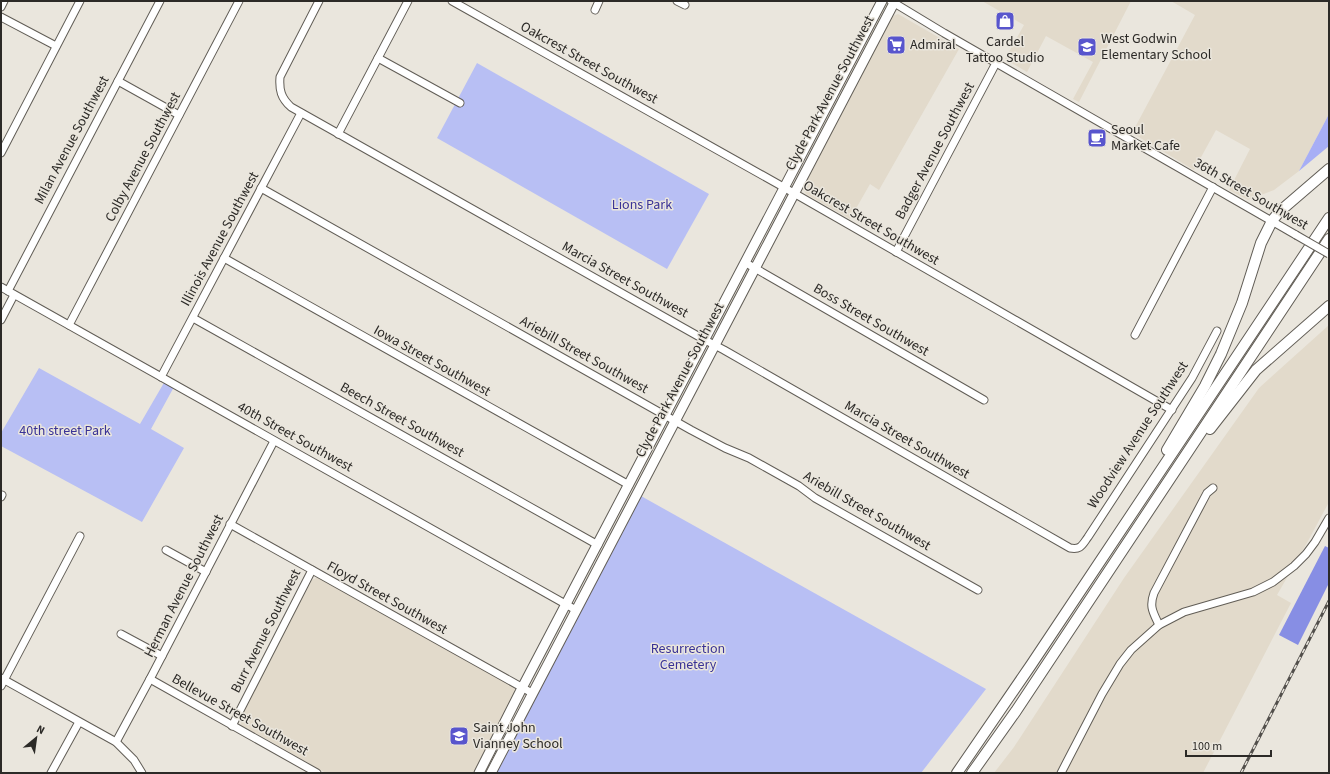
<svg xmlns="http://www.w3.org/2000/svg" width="1330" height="774" viewBox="0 0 1330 774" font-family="'Source Sans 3',sans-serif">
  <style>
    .built { fill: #e2dacb }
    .green { fill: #b8bff4 }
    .forest { fill: #a7aef5 }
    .water { fill: #878ee4 }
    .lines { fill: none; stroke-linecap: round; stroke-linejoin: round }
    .minor-casing { stroke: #615d56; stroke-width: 9 }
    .major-casing { stroke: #615d56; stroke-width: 11 }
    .highway-casing { stroke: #615d56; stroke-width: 12 }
    .minor { stroke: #fff; stroke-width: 7 }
    .major { stroke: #fff; stroke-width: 9 }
    .highway { stroke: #fff; stroke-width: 10 }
    .rail-casing { stroke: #524f4b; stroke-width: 3 }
    .rail { stroke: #eae6dd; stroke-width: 1.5; stroke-dasharray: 4.5; stroke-linecap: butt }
    .minor-bridge-casing { stroke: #615d56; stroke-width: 9; stroke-linecap: butt }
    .minor-bridge { stroke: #fff; stroke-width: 7 }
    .labels { text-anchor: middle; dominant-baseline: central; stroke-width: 3; stroke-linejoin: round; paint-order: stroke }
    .poi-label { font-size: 14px; fill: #2c2a27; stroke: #eae6dd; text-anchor: start }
    .street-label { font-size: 14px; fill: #2c2a27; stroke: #eae6dd }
    .park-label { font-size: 14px; fill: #393296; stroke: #eae6dd }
  </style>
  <rect width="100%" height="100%" fill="#eae6dd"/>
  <g class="built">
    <path d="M982,1h149l-52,101 -6,-3 20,-37 -47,-26 -19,36 -22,-13 19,-34z"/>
    <path d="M1171,1h158v113l-30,57 -25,19 -26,10 -19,-10 21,-41 -34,-19 -22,40 -62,-37 63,-118z"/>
    <path d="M898,14l61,35 -80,141 -9,-6 -20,35 -44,-25 -5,-8 89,-169z"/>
    <path d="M1329,325v177l-21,39 -31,54 14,8 -88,170h-209l20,-26 110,-169 135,-190z"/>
    <path d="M318,577l195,109 3,7 -41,80h-149l-85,-48 -1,-9 72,-136z"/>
  </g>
  <g class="green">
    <path d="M477,63l232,131 -42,75 -230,-131z"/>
    <path d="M39,368l101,56 25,-43 10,4 -24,44 33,19 -42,74 -141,-76v-13z"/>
    <path d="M641,496l345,193 -65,84h-425z"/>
  </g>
  <path class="forest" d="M1329,114v32l-30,25z"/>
  <path class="water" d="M1325,546l4,2v35l-31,62 -19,-10z"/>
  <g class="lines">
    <defs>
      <g id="minor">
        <path d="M319,1l-39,76c-1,13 1,21 11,30l414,233 19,10 346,198c11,2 12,-3 18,-11l104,-159 25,-47"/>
        <path d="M452,1l326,183 394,226"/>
        <path d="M677,1l8,4"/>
        <path d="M891,1l53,32 352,202"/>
        <path d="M1,7l3,-6"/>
        <path d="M595,10l4,-9"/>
        <path d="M1,17l55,29"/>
        <path d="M378,58l82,45"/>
        <path d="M118,81l61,34"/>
        <path d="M338,134l70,-133"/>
        <path d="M1,153l79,-152"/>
        <path d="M261,188l430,242 34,18 24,10 50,28 16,12 163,92"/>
        <path d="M896,252l100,-189"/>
        <path d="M224,258l405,227"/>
        <path d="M746,263l238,137"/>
        <path d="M1,287l575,323"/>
        <path d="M8,291l152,-290"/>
        <path d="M193,318l405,227"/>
        <path d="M1,320l13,-25"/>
        <path d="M69,325l170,-324"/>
        <path d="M1135,335l78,-148"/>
        <path d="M161,377l140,-264"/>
        <path d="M1,497l1,-2"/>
        <path d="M230,524l302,169"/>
        <path d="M166,550l40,22"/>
        <path d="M1159,625c-6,-13 -10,-18 -5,-32l53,-100 6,-5"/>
        <path d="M121,634l41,22"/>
        <path d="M1,678l115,64 18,18 8,13"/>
        <path d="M150,679l167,94"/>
        <path d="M1,686l79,-150"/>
        <path d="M232,726l80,-156"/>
        <path d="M116,742l34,-63 124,-238"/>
        <path d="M51,773l28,-51"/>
        <path d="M1061,773l41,-79 18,-30 11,-14 28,-25 25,-13 69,-20 20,-10 21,-16 12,-12 9,-12 14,-24"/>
      </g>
      <g id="major">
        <path d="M479,773l43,-85 360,-687"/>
        <path d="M491,773l404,-772"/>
      </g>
      <g id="highway">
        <path d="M1210,429l46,-59 73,-64"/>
        <path d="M1167,450l38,-64 16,-32 21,-51 19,-60 11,-22 7,-9 50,-43"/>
        <path d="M957,773l74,-108 298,-447"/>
        <path d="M972,773l44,-62 313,-472"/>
      </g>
    </defs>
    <use href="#minor" class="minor-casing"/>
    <use href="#major" class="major-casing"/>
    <use href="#highway" class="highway-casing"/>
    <use href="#minor" class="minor"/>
    <use href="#major" class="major"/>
    <use href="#highway" class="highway"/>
    <defs>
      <path id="rail" d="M1241,773l88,-172"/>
    </defs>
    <use href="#rail" class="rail-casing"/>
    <use href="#rail" class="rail"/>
    <defs>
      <path id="minor-bridge" d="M1296,235l33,19"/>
    </defs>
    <use href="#minor-bridge" class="minor-bridge-casing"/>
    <use href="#minor-bridge" class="minor-bridge"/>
  </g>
  <defs>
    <symbol id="shop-square" viewBox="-11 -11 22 22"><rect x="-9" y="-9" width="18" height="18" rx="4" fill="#5855cd" stroke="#eae6dd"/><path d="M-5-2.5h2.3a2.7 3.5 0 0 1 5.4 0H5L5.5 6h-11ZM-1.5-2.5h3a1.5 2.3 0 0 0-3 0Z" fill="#fff"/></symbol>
    <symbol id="supermarket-square" viewBox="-11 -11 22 22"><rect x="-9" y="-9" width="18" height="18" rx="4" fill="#5855cd" stroke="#eae6dd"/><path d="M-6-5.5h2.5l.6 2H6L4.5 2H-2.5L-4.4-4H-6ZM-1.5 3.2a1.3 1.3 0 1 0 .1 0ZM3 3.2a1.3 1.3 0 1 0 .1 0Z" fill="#fff"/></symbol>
    <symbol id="school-square" viewBox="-11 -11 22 22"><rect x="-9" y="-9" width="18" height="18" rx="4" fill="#5855cd" stroke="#eae6dd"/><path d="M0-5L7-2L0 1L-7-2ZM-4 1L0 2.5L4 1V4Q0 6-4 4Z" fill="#fff"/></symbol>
    <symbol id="cafe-square" viewBox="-11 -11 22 22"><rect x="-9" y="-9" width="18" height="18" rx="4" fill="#5855cd" stroke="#eae6dd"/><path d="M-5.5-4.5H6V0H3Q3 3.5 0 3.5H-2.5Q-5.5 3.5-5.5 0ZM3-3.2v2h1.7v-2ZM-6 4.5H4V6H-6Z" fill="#fff"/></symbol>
  </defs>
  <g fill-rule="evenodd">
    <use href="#shop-square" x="994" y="10" width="22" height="22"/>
    <use href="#supermarket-square" x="885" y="34" width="22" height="22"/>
    <use href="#school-square" x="1076" y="36" width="22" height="22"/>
    <use href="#cafe-square" x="1086" y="127" width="22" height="22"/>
    <use href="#school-square" x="448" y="725" width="22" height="22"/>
  </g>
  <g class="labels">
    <g class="poi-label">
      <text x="1101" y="39">West Godwin<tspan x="1101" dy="16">Elementary School</tspan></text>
      <text x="1005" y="42" text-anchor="middle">Cardel<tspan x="1005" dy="16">Tattoo Studio</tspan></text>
      <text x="910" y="45">Admiral</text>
      <text x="1111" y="130">Seoul<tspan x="1111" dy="16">Market Cafe</tspan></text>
      <text x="473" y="728">Saint John<tspan x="473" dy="16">Vianney School</tspan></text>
    </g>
    <g class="street-label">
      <text transform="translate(589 63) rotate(29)">Oakcrest Street Southwest</text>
      <text transform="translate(830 93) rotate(-62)">Clyde Park Avenue Southwest</text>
      <text transform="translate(72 140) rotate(-62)">Milan Avenue Southwest</text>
      <text transform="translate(935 151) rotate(-62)">Badger Avenue Southwest</text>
      <text transform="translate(143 157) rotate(-62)">Colby Avenue Southwest</text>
      <text transform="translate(1251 194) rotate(30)">36th Street Southwest</text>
      <text transform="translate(871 223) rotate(30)">Oakcrest Street Southwest</text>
      <text transform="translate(220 239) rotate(-62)">Illinois Avenue Southwest</text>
      <text transform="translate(625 280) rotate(29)">Marcia Street Southwest</text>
      <text transform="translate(871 320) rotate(30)">Boss Street Southwest</text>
      <text transform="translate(584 355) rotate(29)">Ariebill Street Southwest</text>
      <text transform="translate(432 361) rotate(29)">Iowa Street Southwest</text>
      <text transform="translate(680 380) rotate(-62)">Clyde Park Avenue Southwest</text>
      <text transform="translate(402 420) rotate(29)">Beech Street Southwest</text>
      <text transform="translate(1138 435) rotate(-57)">Woodview Avenue Southwest</text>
      <text transform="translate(295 437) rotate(29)">40th Street Southwest</text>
      <text transform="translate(907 440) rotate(30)">Marcia Street Southwest</text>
      <text transform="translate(867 511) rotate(30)">Ariebill Street Southwest</text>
      <text transform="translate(184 586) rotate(-63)">Herman Avenue Southwest</text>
      <text transform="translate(387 598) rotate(29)">Floyd Street Southwest</text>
      <text transform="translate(266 631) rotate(-63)">Burr Avenue Southwest</text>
      <text transform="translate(240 715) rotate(29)">Bellevue Street Southwest</text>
    </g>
    <g class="park-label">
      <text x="642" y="205">Lions Park</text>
      <text x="65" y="431">40th street Park</text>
      <text x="688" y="649">Resurrection<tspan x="688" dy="16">Cemetery</tspan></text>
    </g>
  </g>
  <rect width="1330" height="774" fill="none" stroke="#2c2a27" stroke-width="4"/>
  <g transform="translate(36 738) rotate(29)" stroke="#eae6dd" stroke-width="3" paint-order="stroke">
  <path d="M0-3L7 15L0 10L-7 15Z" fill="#2c2a27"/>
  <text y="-6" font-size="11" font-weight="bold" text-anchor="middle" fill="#2c2a27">N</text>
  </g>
  <path d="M1186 750v6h85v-6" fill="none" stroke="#2c2a27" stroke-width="2"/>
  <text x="1192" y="750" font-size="12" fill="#2c2a27" stroke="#eae6dd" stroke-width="3" paint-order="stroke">100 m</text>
</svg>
